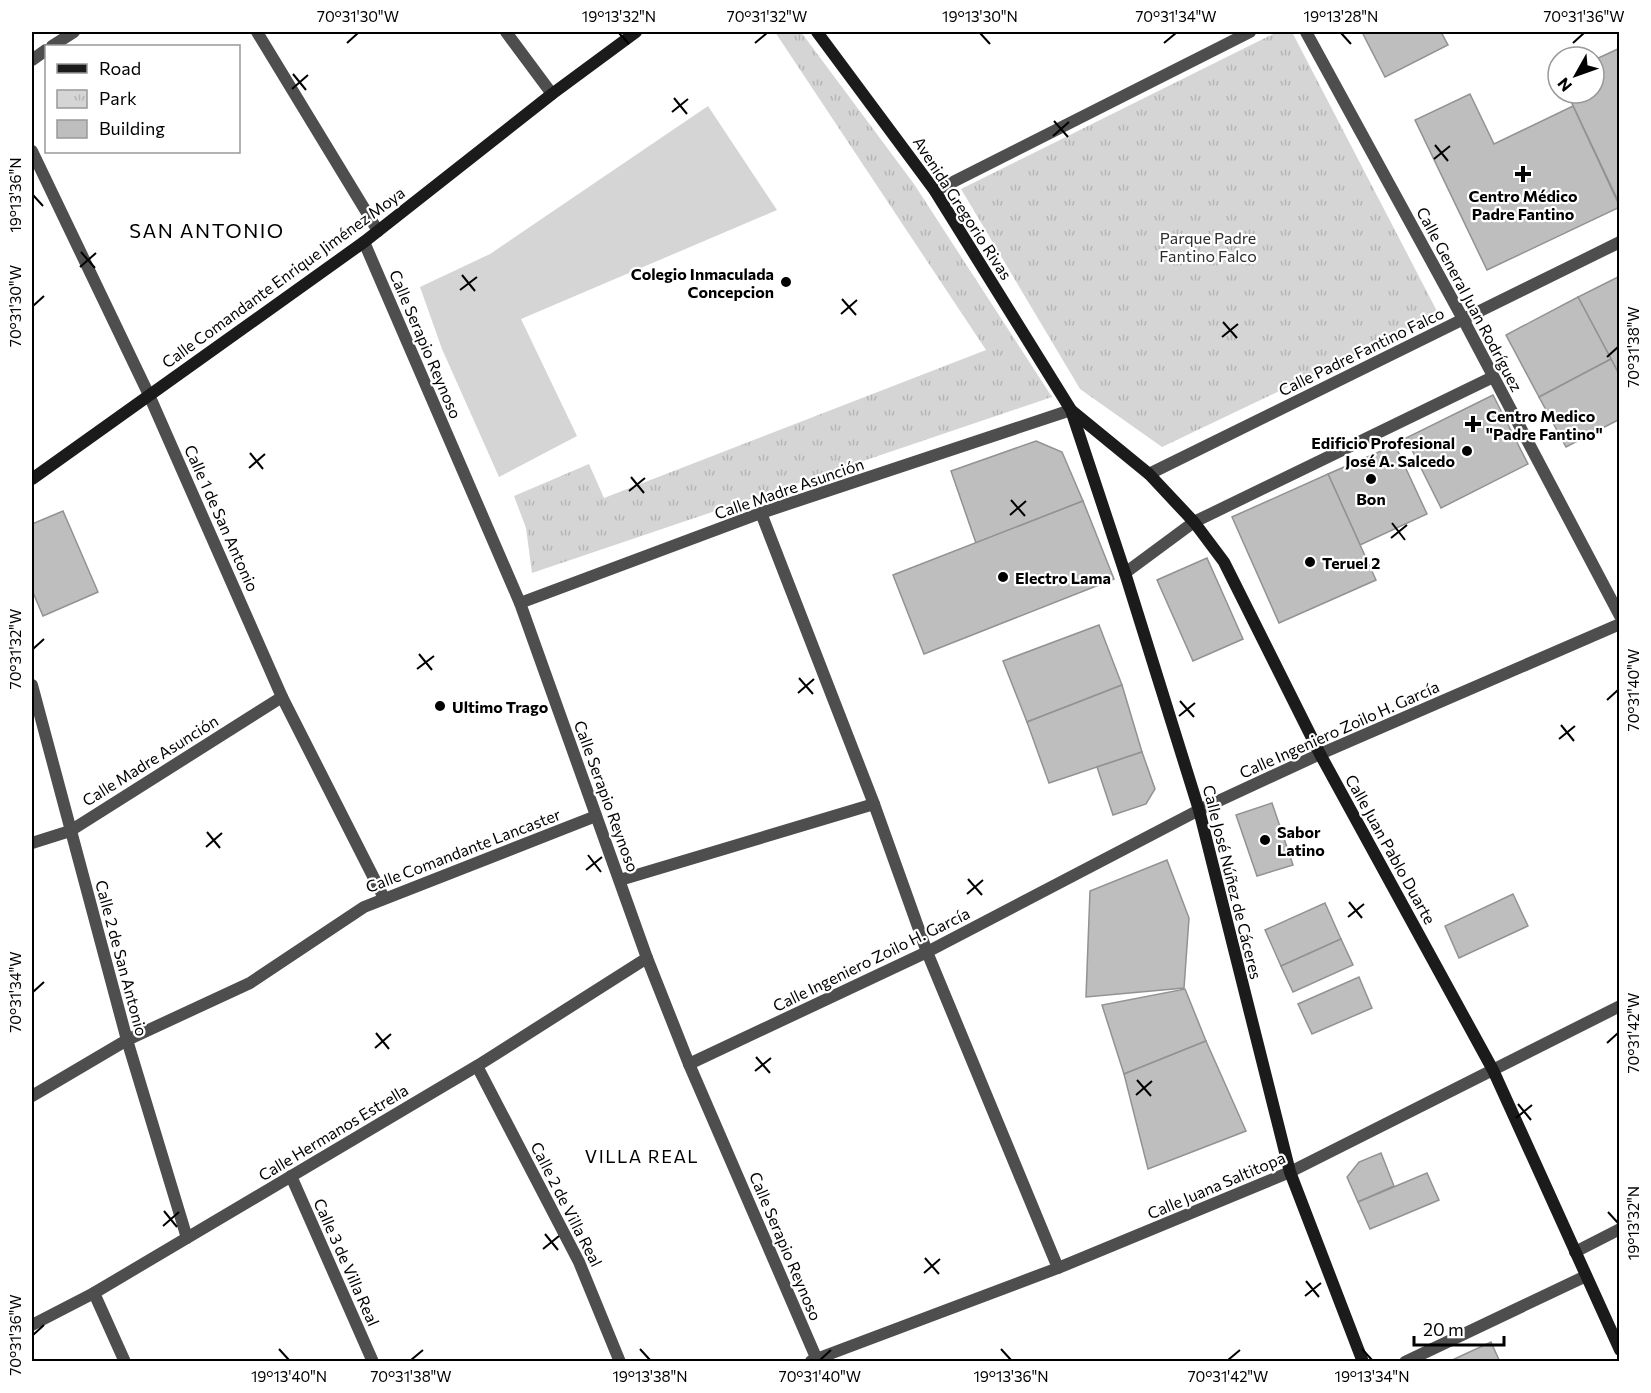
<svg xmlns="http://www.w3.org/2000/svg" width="1651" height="1393" viewBox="0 0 1651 1393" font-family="Commissioner,sans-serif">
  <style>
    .grass { fill: #d5d5d5 }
    .park { fill: url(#park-tufts) }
    .building { fill: #bebebe; stroke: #929292; stroke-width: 1.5 }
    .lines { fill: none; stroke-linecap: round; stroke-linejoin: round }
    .lane { stroke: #4e4e4e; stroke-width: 12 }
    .street { stroke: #4e4e4e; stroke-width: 12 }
    .secondary { stroke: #1b1b1b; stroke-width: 12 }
    .ticks { fill: none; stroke: #000; stroke-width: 2 }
    .poi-dot { fill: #000; stroke: #fff; stroke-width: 2 }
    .labels { text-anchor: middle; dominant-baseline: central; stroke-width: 4.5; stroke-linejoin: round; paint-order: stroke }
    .poi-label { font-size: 16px; font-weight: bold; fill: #000; stroke: #fff; text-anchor: start }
    .street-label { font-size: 16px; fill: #000; stroke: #fff }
    .park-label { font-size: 16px; fill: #2c2c2c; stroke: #fff }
    .neighbourhood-label { font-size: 18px; letter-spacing: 1.5px; fill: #000; stroke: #fff }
    .quarter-label { font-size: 20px; letter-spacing: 1.5px; fill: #000; stroke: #fff }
    .neatline { fill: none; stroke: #000; stroke-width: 2 }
    .ticks-label { font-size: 15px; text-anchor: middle; fill: #000 }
  </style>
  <defs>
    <pattern id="park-tufts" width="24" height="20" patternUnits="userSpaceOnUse" patternTransform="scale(1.5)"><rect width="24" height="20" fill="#d5d5d5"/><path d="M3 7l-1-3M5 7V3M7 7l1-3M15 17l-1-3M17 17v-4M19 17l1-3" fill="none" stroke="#b5b5b5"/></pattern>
  </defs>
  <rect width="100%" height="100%" fill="#fff"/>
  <path class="grass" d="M708,106l69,104 -256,109 56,117 -78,41 -57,-128 -22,-62 70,-33z"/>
  <g class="park">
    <path d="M775,32h26l113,152 138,213 -520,176 -6,-45 -12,-32 75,-32 15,34 382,-148z"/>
    <path d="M1277,32h15l147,283 -277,132 -82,-58 -119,-200z"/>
  </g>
  <g class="building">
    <path d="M1362,32h79l7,13 -63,32z"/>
    <path d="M1620,48v157l-53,-112h27v-33z"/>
    <path d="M1470,94l24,50 79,-38 47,101 -133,63 -72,-150z"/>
    <path d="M1620,276v100l-42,-79z"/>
    <path d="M1578,297l33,62 -72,38 -33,-62z"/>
    <path d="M1611,359l9,17v43l-54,28 -27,-50z"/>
    <path d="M1493,395l35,69 -87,44 -35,-70z"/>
    <path d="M1036,441l26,11 21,49 -107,42 -25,-72z"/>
    <path d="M1395,445l32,69 -67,31 -32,-71z"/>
    <path d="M1328,474l48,106 -97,43 -47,-106z"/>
    <path d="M1083,501l31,78 -190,75 -31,-79z"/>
    <path d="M63,511l35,81 -55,24 -11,-26v-66z"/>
    <path d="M1207,558l36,81 -50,22 -36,-81z"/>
    <path d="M1099,625l23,60 -95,37 -24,-61z"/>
    <path d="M1122,685l20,67 -93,31 -22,-61z"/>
    <path d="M1142,752l13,37 -9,15 -33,11 -16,-48z"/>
    <path d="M1272,803l21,62 -36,11 -21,-61z"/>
    <path d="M1167,860l22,58 -5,70 -98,9 4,-106z"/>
    <path d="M1513,894l15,32 -69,32 -14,-32z"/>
    <path d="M1325,903l16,36 -60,27 -16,-36z"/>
    <path d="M1341,939l12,26 -60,27 -12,-26z"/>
    <path d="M1359,977l13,31 -60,26 -14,-30z"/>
    <path d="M1185,989l21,52 -82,33 -22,-69z"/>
    <path d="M1206,1041l40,90 -98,38 -24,-95z"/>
    <path d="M1381,1153l13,33 -36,16 -11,-25 12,-15z"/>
    <path d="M1427,1173l12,27 -69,29 -12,-27z"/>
    <path d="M1491,1342l9,20h-52z"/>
  </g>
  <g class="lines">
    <g class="lane">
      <path d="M1575,1252l45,-23"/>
      <path d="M1405,1362l181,-86"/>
    </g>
    <g class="street">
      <path d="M257,32l121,199"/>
      <path d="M506,32l46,62"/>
      <path d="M1306,32l157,287 157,297"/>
      <path d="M52,46l22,-14"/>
      <path d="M32,60l14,-10"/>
      <path d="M32,151l117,244 133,302 102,201"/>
      <path d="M935,191l315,-159"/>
      <path d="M364,242l156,361 127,355 42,106 129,298"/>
      <path d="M1149,474l471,-232"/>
      <path d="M761,513l113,291 53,148 131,316"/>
      <path d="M1125,573l69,-51 299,-145"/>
      <path d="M520,603l241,-90 310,-103"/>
      <path d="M32,685l95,355 60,198"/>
      <path d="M32,843l38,-12 212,-134"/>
      <path d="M620,880l254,-76"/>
      <path d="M689,1064l238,-112 272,-142 121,-56 300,-130"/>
      <path d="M477,1066l102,196 41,100"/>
      <path d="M32,1096l95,-56 123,-57 114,-76 232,-91"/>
      <path d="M291,1176l82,186"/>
      <path d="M94,1293l31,69"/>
      <path d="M32,1325l62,-32 383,-227 170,-108"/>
      <path d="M811,1361l247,-93 232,-96 330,-166"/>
    </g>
    <g class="secondary">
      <path d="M817,32l118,159 136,219 54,163 74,237 91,362 73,190"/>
      <path d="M1072,411l77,63 45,48 30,40 96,192 173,316 127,280"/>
      <path d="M32,479l332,-237 188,-148 84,-62"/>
    </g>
  </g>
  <path class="ticks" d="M619,33l10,11M980,33l10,11M1341,33l10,11M347,43l11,-10M755,43l12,-10M1164,43l12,-10M1573,43l11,-10M293,74l13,16M292,89l16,-14M674,98l13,16M672,112l16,-13M1054,121l14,16M1053,136l16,-14M1435,145l13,16M1434,159l16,-13M33,195l10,11M81,252l14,16M80,267l16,-14M462,275l13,16M460,290l17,-13M842,299l14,16M33,306l11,-10M841,314l16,-14M1223,322l14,16M1222,337l16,-13M1607,357l11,-10M250,453l13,16M249,468l16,-14M631,477l13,16M629,491l16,-13M1011,500l14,16M1010,515l16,-14M1392,523l13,17M1391,538l16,-13M33,649l11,-10M419,654l13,16M417,669l17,-13M799,678l14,16M798,693l16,-14M1607,700l11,-10M1180,701l14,16M1179,716l16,-13M1561,725l13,16M1559,739l16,-13M207,832l13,16M206,847l16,-14M588,855l13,17M586,870l16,-13M968,879l14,16M967,894l16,-14M1349,902l13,16M1348,917l16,-13M33,992l11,-10M376,1033l13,16M1607,1043l11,-10M375,1048l16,-14M756,1057l14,16M755,1071l16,-13M1137,1080l14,16M1136,1095l16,-14M1518,1104l13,16M1516,1118l16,-13M164,1211l13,16M1608,1212l10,11M163,1226l16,-14M545,1234l13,16M543,1249l16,-13M925,1258l14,16M924,1273l16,-14M1306,1281l13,16M1305,1296l16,-13M33,1335l11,-10M279,1349l10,11M640,1349l10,11M1001,1349l10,11M1362,1349l10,11M411,1360l12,-10M820,1360l11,-10M1228,1360l12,-10"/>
  <g class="poi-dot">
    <path d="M1520 165h6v6h6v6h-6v6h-6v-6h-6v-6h6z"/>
    <circle cx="786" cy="282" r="6"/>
    <path d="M1470 415h6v6h6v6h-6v6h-6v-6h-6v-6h6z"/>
    <circle cx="1467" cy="451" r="6"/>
    <circle cx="1371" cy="479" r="6"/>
    <circle cx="1310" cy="562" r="6"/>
    <circle cx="1003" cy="577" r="6"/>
    <circle cx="440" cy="706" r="6"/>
    <circle cx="1265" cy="840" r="6"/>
  </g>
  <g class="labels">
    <g class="poi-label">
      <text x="1523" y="195" text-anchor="middle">Centro Médico<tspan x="1523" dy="18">Padre Fantino</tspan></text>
      <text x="774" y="273" text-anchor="end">Colegio Inmaculada<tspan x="774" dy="18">Concepcion</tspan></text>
      <text x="1486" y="415">Centro Medico<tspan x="1486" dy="18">"Padre Fantino"</tspan></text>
      <text x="1455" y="442" text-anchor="end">Edificio Profesional<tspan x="1455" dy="18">José A. Salcedo</tspan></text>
      <text x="1371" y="498" text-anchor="middle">Bon</text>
      <text x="1322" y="562">Teruel 2</text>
      <text x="1015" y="577">Electro Lama</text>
      <text x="452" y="706">Ultimo Trago</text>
      <text x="1277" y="831">Sabor<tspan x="1277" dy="18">Latino</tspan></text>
    </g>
    <g class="street-label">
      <text transform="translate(963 208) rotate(57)">Avenida Gregorio Rivas</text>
      <text transform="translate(283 277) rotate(-36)">Calle Comandante Enrique Jiménez Moya</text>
      <text transform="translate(1470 299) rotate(62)">Calle General Juan Rodríguez</text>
      <text transform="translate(426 344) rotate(67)">Calle Serapio Reynoso</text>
      <text transform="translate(1361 351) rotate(-26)">Calle Padre Fantino Falco</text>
      <text transform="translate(789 488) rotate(-19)">Calle Madre Asunción</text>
      <text transform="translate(222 518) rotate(66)">Calle 1 de San Antonio</text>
      <text transform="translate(1339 729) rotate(-24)">Calle Ingeniero Zoilo H. García</text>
      <text transform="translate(150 760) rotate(-32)">Calle Madre Asunción</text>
      <text transform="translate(607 796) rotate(70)">Calle Serapio Reynoso</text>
      <text transform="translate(1391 849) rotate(61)">Calle Juan Pablo Duarte</text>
      <text transform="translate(463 850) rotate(-21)">Calle Comandante Lancaster</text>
      <text transform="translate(1233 882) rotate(76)">Calle José Núñez de Cáceres</text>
      <text transform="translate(122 958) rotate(75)">Calle 2 de San Antonio</text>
      <text transform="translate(871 959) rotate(-26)">Calle Ingeniero Zoilo H. García</text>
      <text transform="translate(333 1132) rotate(-31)">Calle Hermanos Estrella</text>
      <text transform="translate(1216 1185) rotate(-23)">Calle Juana Saltitopa</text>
      <text transform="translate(567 1204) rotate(63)">Calle 2 de Villa Real</text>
      <text transform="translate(786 1246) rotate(67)">Calle Serapio Reynoso</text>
      <text transform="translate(347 1262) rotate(66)">Calle 3 de Villa Real</text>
    </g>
    <g class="park-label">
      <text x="1208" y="237">Parque Padre<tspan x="1208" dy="18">Fantino Falco</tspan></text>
    </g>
    <g class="neighbourhood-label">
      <text x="642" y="1156">VILLA REAL</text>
    </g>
    <g class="quarter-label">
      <text x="207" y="230">SAN ANTONIO</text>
    </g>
  </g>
  <rect width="1651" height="1393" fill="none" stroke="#ffffff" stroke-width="66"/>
  <rect x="45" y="45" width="195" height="108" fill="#ffffff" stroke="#999999" stroke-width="1.5"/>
  <rect x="57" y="64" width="30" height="9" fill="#1b1b1b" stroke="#999999" stroke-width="1.5"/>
  <text x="99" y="75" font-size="18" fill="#000000">Road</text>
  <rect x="57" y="90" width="30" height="18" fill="url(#park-tufts)" stroke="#999999" stroke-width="1.5"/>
  <text x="99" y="105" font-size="18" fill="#000000">Park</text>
  <rect x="57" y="120" width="30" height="18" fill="#bebebe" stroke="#999999" stroke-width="1.5"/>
  <text x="99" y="135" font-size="18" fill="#000000">Building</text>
  <g transform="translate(1576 75) rotate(230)"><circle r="28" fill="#ffffff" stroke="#999999" stroke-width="1.5"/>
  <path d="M0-4.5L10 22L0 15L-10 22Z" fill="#000000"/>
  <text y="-9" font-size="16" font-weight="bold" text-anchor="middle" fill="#000000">N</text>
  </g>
  <path d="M1414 1336v9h90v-9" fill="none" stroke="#000000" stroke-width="3"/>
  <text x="1423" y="1336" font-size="18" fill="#000000" stroke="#ffffff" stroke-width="4.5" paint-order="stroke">20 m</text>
  <rect x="33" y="33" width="1585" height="1327" class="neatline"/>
  <g class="ticks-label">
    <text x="358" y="22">70°31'30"W</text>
    <text x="619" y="22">19°13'32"N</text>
    <text x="767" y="22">70°31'32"W</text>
    <text x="980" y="22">19°13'30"N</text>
    <text x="1176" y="22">70°31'34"W</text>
    <text x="1341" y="22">19°13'28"N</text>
    <text x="1584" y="22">70°31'36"W</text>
    <text transform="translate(16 195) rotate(-90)" y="5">19°13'36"N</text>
    <text transform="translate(16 306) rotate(-90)" y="5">70°31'30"W</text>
    <text transform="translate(1634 347) rotate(-90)" y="5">70°31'38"W</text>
    <text transform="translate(16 649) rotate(-90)" y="5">70°31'32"W</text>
    <text transform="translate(1634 690) rotate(-90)" y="5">70°31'40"W</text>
    <text transform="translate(16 992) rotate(-90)" y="5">70°31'34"W</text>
    <text transform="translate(1634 1033) rotate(-90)" y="5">70°31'42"W</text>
    <text transform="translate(1634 1223) rotate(-90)" y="5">19°13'32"N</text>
    <text transform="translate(16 1335) rotate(-90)" y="5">70°31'36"W</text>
    <text x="289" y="1382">19°13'40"N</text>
    <text x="411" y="1382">70°31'38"W</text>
    <text x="650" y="1382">19°13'38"N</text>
    <text x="820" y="1382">70°31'40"W</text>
    <text x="1011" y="1382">19°13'36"N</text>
    <text x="1228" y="1382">70°31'42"W</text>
    <text x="1372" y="1382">19°13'34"N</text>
  </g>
</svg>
